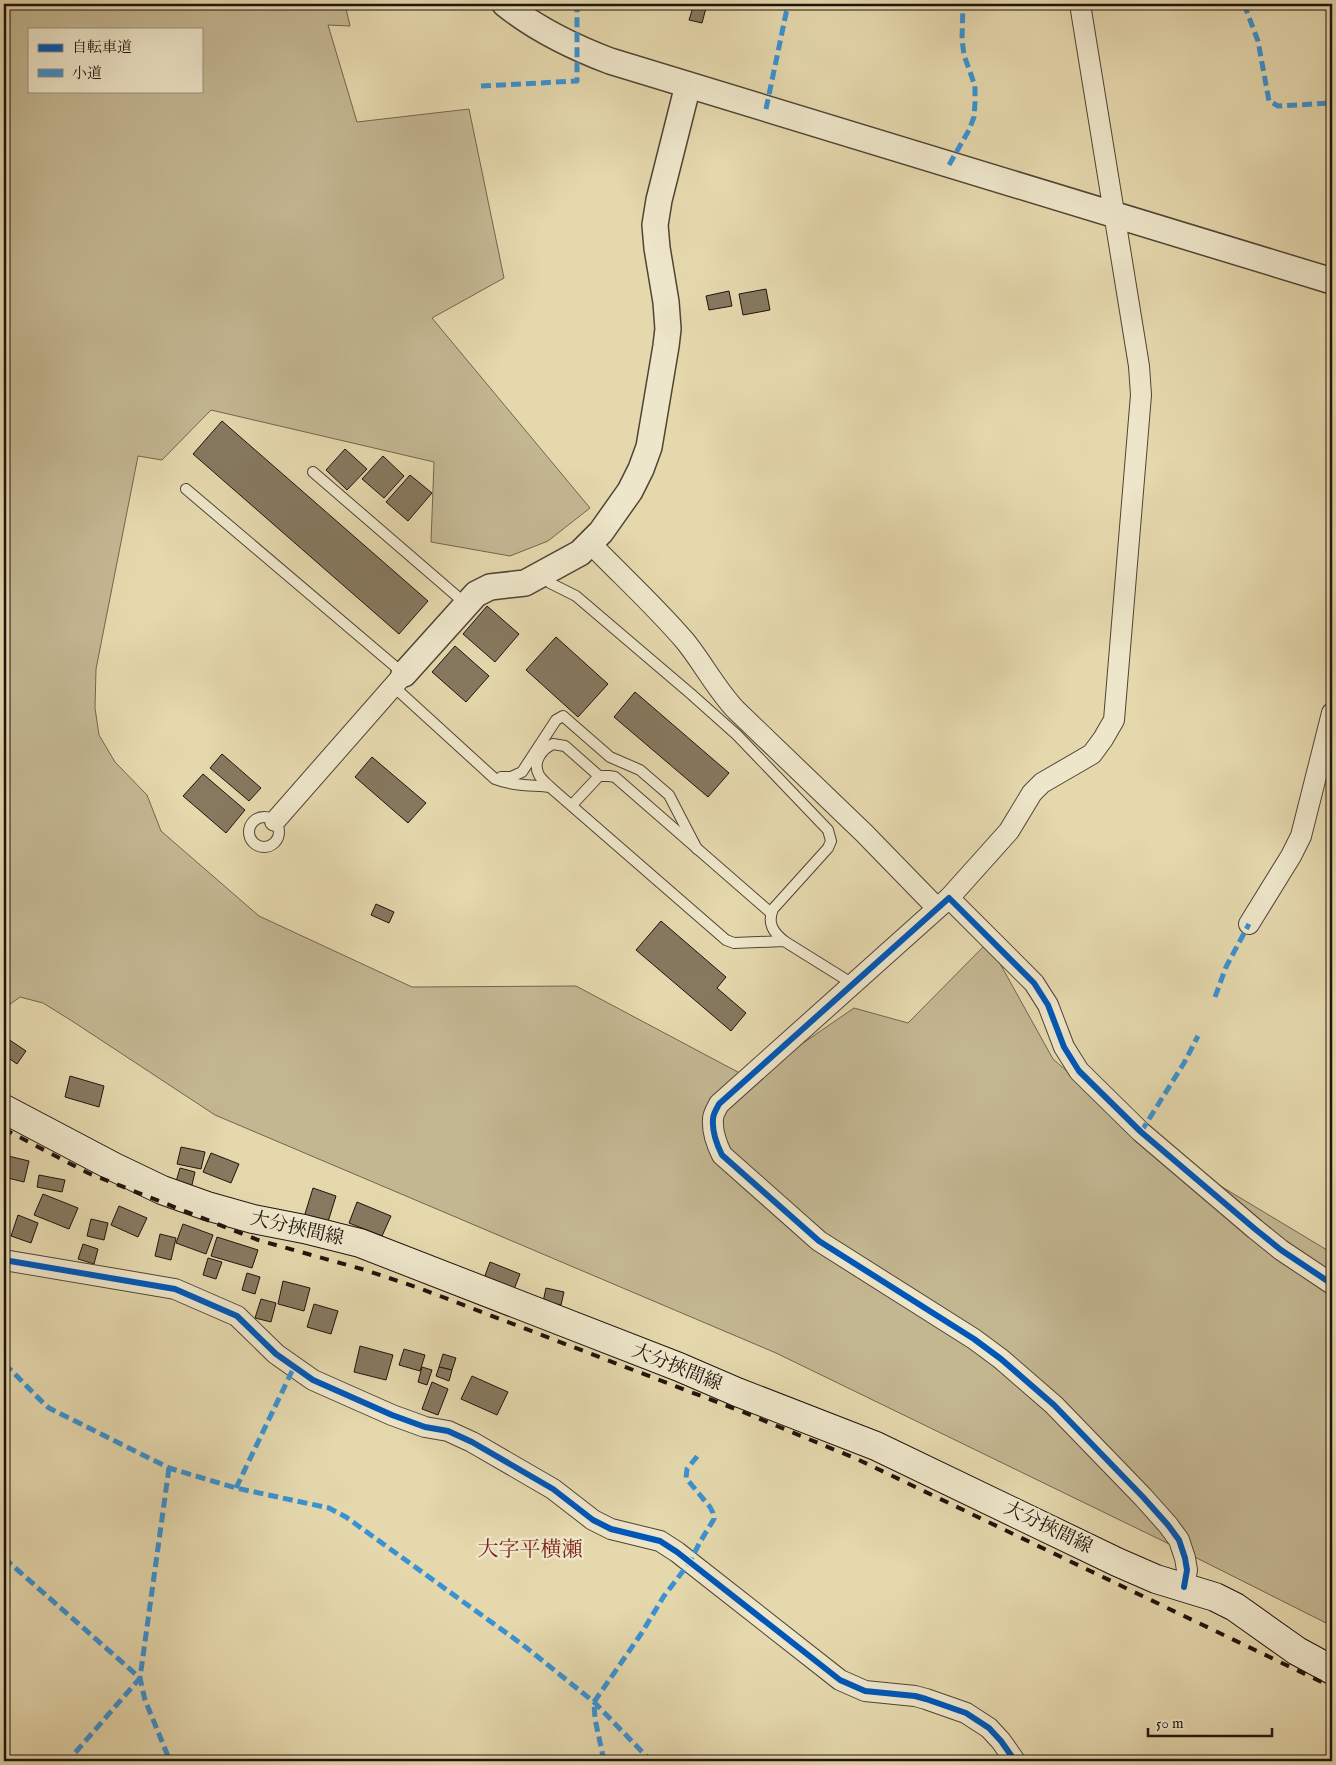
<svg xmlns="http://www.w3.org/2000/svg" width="1336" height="1765" viewBox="0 0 1336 1765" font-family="'IM FELL English','Noto Serif JP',serif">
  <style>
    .green { fill: #c3b792; stroke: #71654f; fill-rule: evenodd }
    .building { fill: #867960; stroke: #1f130c }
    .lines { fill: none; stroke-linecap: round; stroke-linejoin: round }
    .service-casing { stroke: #504434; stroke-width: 12 }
    .minor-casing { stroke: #504434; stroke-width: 22 }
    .tertiary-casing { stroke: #504434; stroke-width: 28 }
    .secondary-casing { stroke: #1f130c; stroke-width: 30 }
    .service { stroke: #eee6ca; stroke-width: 10 }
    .minor { stroke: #eee6ca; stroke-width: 20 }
    .tertiary { stroke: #eee6ca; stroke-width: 25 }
    .secondary { stroke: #eee6ca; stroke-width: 28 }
    .rail { stroke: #1f130c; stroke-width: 4; stroke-dasharray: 9 9; stroke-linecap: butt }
    .quiet { stroke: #3a92d2; stroke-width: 5; stroke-dasharray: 10 5; stroke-linecap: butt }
    .cycleway-casing { stroke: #eee6ca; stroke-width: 9 }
    .cycleway { stroke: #0057b8; stroke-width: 6 }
    .labels { text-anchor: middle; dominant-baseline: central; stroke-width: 5; stroke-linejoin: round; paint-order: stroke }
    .street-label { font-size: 19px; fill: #1f130c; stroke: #eee6ca }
    .quarter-label { font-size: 21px; fill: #7a1f14; stroke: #eee6ca }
  </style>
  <rect width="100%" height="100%" fill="#e5d8ad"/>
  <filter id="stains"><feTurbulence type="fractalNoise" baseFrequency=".004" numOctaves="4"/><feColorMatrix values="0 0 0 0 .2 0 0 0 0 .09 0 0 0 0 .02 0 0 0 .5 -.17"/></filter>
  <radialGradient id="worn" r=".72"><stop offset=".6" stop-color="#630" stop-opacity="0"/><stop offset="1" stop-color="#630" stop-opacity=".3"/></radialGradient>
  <path class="green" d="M4,4h341l5,22 -22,-1 29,97 112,-13 35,169 -72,40 158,190 -42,33 -38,15 -79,-14 3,-80 -223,-52 -49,50 -24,-4 -42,213 -1,39 4,27 16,27 32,33 14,36 98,85 153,71 164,-1 175,93 103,-71 54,15 80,-81 65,117 68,59 23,22 188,113v373l-169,-85 -387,-188 -561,-238 -143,-94 -29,-18 -23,-6 -14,10h-2zM29,29h172v62h-172z"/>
  <g class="building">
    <path d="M694,4h13l-5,19 -13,-3z"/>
    <path d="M766,289l4,21 -27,5 -4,-21z"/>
    <path d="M729,291l3,15 -23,4 -3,-14z"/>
    <path d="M222,421l206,180 -29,33 -206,-180z"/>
    <path d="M345,449l22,20 -20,21 -21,-20z"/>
    <path d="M383,456l21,20 -20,22 -22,-19z"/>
    <path d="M410,475l22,18 -24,28 -22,-19z"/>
    <path d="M487,606l32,28 -24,28 -32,-28z"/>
    <path d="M556,637l52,47 -30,33 -52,-47z"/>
    <path d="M455,646l34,30 -23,26 -34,-30z"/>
    <path d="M635,692l94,81 -21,24 -94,-80z"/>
    <path d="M222,754l39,34 -12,13 -39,-33z"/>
    <path d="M372,757l54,46 -18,20 -53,-46z"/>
    <path d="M203,774l42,36 -19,23 -43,-37z"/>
    <path d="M376,904l18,8 -5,11 -18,-8z"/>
    <path d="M661,921l65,56 -9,11 29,25 -15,18 -95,-81z"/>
    <path d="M5,1037l21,14 -9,13 -13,-9z"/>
    <path d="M70,1076l34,10 -5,21 -34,-10z"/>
    <path d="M181,1147l24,5 -4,17 -24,-5z"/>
    <path d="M211,1153l28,11 -8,19 -28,-11z"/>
    <path d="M4,1155l25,6 -5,21 -20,-5z"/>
    <path d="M180,1168l15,4 -4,17 -16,-4z"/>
    <path d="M39,1175l26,5 -3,12 -25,-5z"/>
    <path d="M313,1188l23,8 -9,29 -23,-8z"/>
    <path d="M43,1194l35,14 -9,21 -35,-14z"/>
    <path d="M357,1202l34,14 -9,20 -33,-13z"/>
    <path d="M119,1206l28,12 -9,19 -27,-12z"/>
    <path d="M18,1215l20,8 -7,20 -20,-7z"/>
    <path d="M91,1219l17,4 -4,17 -17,-4z"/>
    <path d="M183,1224l30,11 -7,19 -30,-11z"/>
    <path d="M160,1234l16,4 -5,22 -16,-4z"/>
    <path d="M217,1237l41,13 -6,18 -41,-12z"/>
    <path d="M83,1244l15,5 -4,15 -16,-5z"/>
    <path d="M208,1258l14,4 -6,17 -13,-4z"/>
    <path d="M490,1262l30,12 -7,18 -30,-11z"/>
    <path d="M247,1273l13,4 -5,17 -13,-4z"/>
    <path d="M283,1281l27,7 -6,23 -26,-7z"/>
    <path d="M546,1288l18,4 -3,13 -18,-3z"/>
    <path d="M261,1299l15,4 -5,19 -16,-4z"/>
    <path d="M314,1304l24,7 -7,23 -24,-7z"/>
    <path d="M360,1346l33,9 -7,25 -32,-8z"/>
    <path d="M404,1349l21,6 -5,16 -21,-6z"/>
    <path d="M443,1354l13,4 -4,12 -13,-3z"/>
    <path d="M422,1367l10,3 -5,15 -9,-3z"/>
    <path d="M439,1367l13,3 -3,11 -13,-5z"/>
    <path d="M472,1376l36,16 -11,23 -36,-16z"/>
    <path d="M432,1382l16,7 -10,26 -16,-6z"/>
  </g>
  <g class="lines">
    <defs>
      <g id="service">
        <path d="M313,472l153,132"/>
        <path d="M186,489l218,185"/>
        <path d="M543,574l7,9 26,13 115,98 46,41 91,95 3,11 -3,7 -55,61c-6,14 0,23 11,32"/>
        <path d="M393,686l102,93c17,7 37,6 55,8l176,153 8,3 50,-2 69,43"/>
        <path d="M501,777h10l11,-5 34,-52 7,-4 47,41 30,13 29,25 28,54"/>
        <path d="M550,787c-4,-4 -9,-8 -11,-12 -7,-13 3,-26 14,-31l12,2 34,30"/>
        <path d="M572,805l27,-29h10l6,1 156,136"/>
        <circle cx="264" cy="832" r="15"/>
      </g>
      <g id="minor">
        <path d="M591,544c31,32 65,63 94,97 18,22 31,48 51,69l128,123 73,75"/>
        <path d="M275,821l129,-147"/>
        <path d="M949,898l60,-67 23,-38 10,-10 50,-29 11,-15 11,-19 27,-325 -2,-29 -59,-362"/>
        <path d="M1249,924l42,-68 10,-20 31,-123"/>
        <path d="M4,1260l171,29 62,27 39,38 37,26 79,35 33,12 23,4 24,11 81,47 40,31 18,9 49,12 17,11 163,128 25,11 50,5 11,3 40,14 23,15 12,13 14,20"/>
        <path d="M1184,1587l3,-17 -2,-12 -6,-18 -11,-15 -25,-28 -89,-92 -53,-46 -27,-20 -155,-98 -97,-86c-5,-10 -10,-24 -9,-36 0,-5 4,-11 6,-15l230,-206 85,85 14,22 16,42 15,24 62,61 114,97 26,21 51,34"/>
      </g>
      <g id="tertiary">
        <path d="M505,4c31,25 68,43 105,57l722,220"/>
        <path d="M404,674l72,-80 14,-7 35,-4 55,-30 21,-21 29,-41 11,-22 8,-22 17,-101 2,-17 -2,-27 -9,-54 -2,-23 4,-25 29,-115"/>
      </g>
      <path id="secondary" d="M4,1109l110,58 48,23 45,16 46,13 51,10 56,14 319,124 58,25 139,54 241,116 39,17 59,18 20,10 62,44 35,19"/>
    </defs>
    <use href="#service" class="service-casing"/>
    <use href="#minor" class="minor-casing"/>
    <use href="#tertiary" class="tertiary-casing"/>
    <use href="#secondary" class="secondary-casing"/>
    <use href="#service" class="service"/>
    <use href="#minor" class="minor"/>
    <use href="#tertiary" class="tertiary"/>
    <use href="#secondary" class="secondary"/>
    <path class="rail" d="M4,1129l84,44 170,67 107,30 54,18 324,124 114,47 475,228"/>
    <g class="quiet">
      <path d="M1244,4l14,37 11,60 9,5 54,-3"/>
      <path d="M481,86l96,-5v-77"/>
      <path d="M766,109l22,-105"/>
      <path d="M949,165l20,-35 5,-13 1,-14v-17l-11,-31 -2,-16 1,-35"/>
      <path d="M1215,997l11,-30 23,-43"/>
      <path d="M1141,1132l43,-69 14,-27"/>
      <path d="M4,1364c16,14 29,30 45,44l120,60 67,20 93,20 17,9 177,128 71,57 57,59"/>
      <path d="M169,1468l-29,210 5,22 25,61"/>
      <path d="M236,1488l58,-121"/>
      <path d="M4,1558l136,120 -72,83"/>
      <path d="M604,1761l-9,-42 -1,-17 47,-68 23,-38 26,-34 10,-20 14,-23 -1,-6 -3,-6 -24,-29 1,-9 12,-15"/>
    </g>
    <defs>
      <g id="cycleway">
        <path d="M4,1260l171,29 62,27 39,38 37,26 79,35 33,12 23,4 24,11 81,47 40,31 18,9 49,12 17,11 163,128 25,11 50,5 11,3 40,14 23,15 12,13 14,20"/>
        <path d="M1184,1587l3,-17 -2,-12 -6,-18 -11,-15 -25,-28 -89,-92 -53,-46 -27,-20 -155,-98 -97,-86c-5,-10 -10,-24 -9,-36 0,-5 4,-11 6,-15l230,-206 85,85 14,22 16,42 15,24 62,61 114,97 26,21 51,34"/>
      </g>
    </defs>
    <use href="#cycleway" class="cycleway-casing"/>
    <use href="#cycleway" class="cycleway"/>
  </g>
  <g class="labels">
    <g class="street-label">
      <text transform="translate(297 1229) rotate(13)">大分挾間線</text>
      <text transform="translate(677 1368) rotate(22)">大分挾間線</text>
      <text transform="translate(1048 1528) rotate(26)">大分挾間線</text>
    </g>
    <g class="quarter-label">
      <text x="530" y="1550">大字平横瀬</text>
    </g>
  </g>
  <rect width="1336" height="1765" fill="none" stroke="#e5d8ad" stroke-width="20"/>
  <rect x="5" y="5" width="1326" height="1755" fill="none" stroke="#1f130c" stroke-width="2.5"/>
  <rect x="10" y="10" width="1316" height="1745" fill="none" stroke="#1f130c"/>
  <rect x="28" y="28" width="175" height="65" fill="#eee6ca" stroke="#9b927e"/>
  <rect x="38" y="44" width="25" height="8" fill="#0057b8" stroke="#9b927e"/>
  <text x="72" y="52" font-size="15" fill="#1f130c">自転車道</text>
  <rect x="38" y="69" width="25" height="8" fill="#3a92d2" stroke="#9b927e"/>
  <text x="72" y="78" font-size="15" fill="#1f130c">小道</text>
  <path d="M1148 1728v8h124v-8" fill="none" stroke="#1f130c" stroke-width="2.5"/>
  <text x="1156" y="1728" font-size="15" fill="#1f130c" stroke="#eee6ca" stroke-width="4" paint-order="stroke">50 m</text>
  <rect width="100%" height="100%" filter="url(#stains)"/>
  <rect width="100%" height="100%" fill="url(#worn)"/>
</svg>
